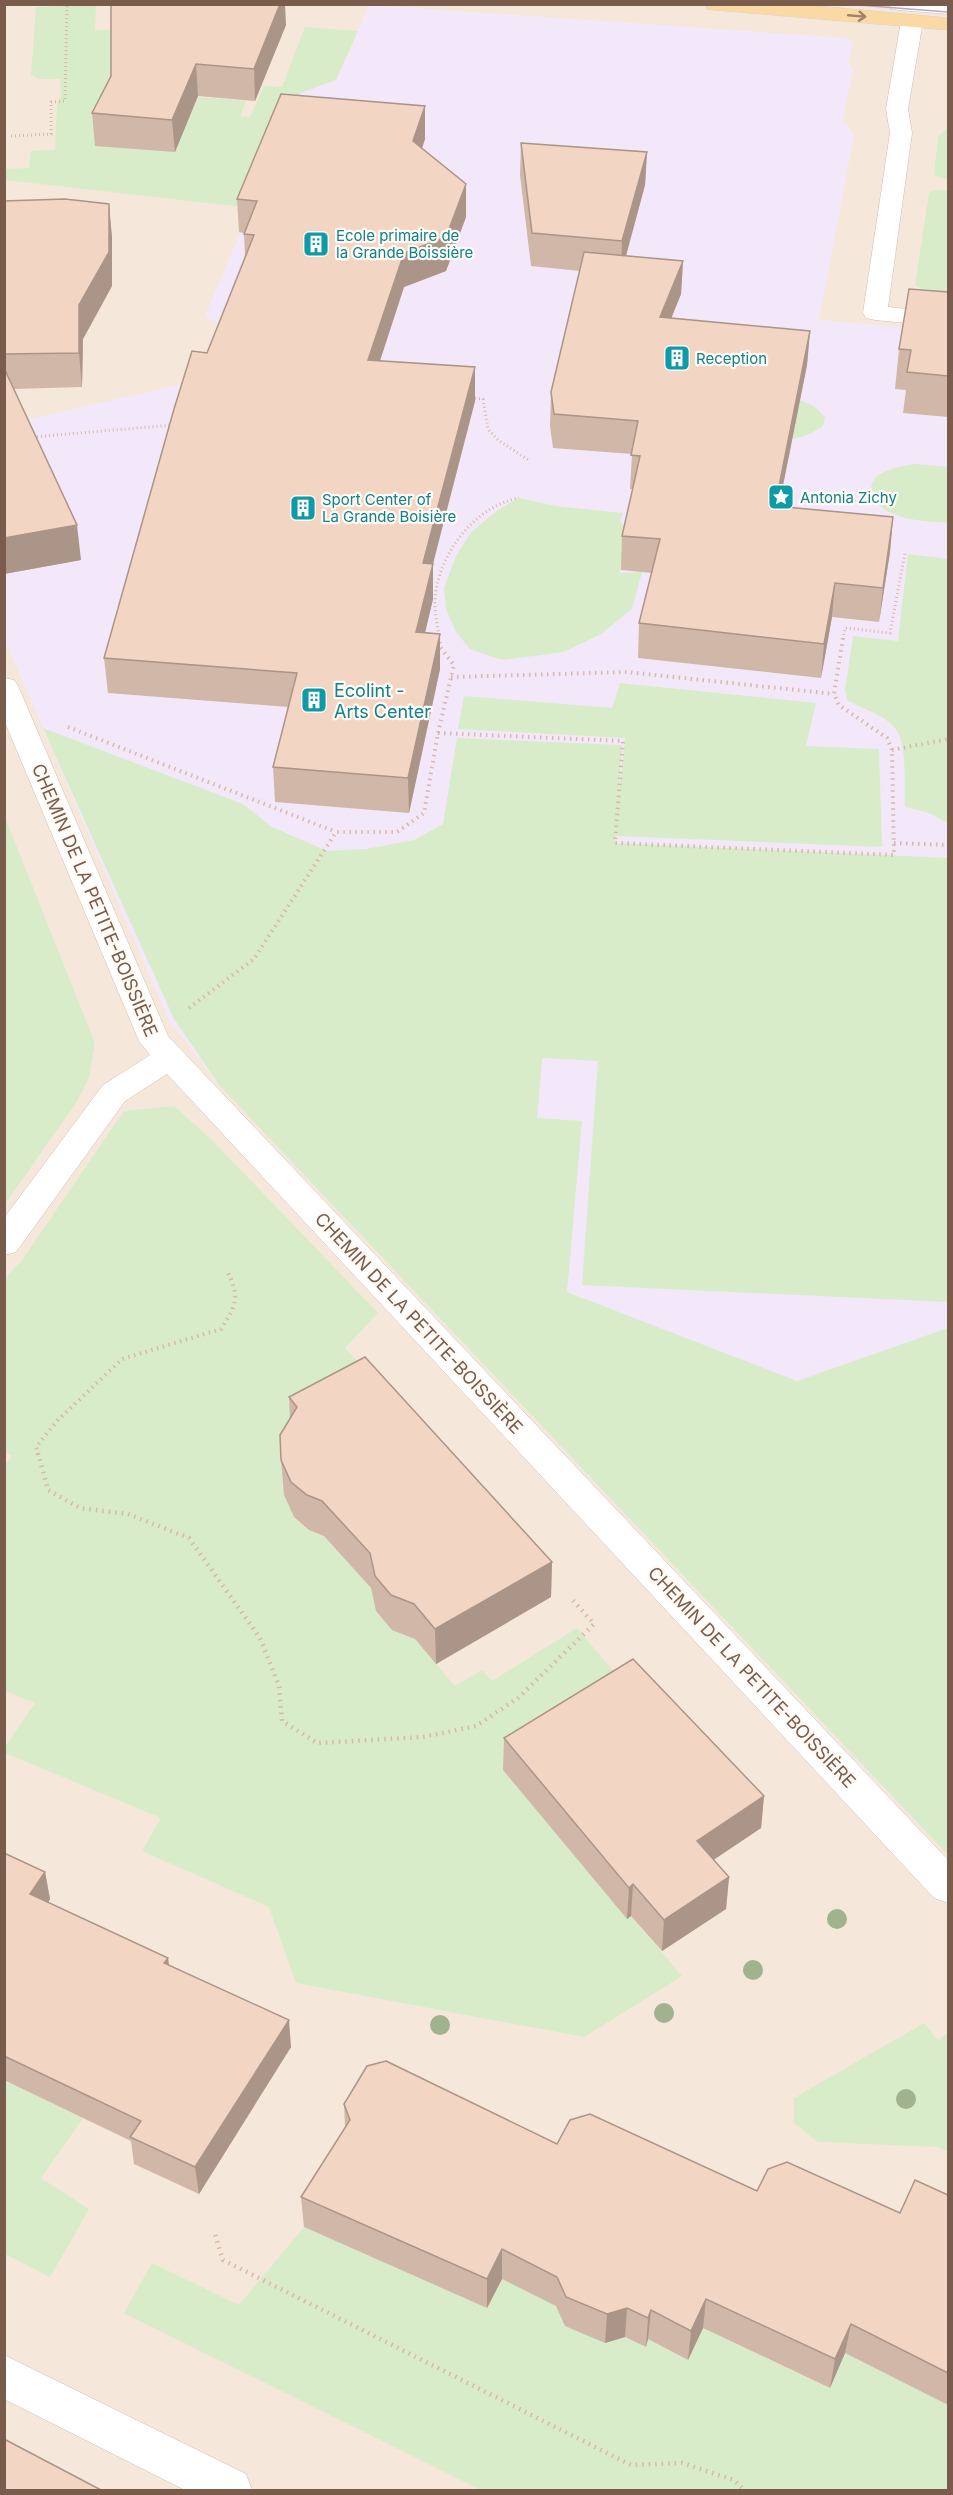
<svg xmlns="http://www.w3.org/2000/svg" width="953" height="2495" viewBox="0 0 953 2495" font-family="Inter,sans-serif">
  <style>
    .residential { fill: #f5e8da }
    .education { fill: #f3e8fa }
    .green { fill: #d8ecc9 }
    .lines { fill: none; stroke-linecap: round; stroke-linejoin: round }
    .minor-casing { stroke: #d1beb0; stroke-width: 1 }
    .major-casing { stroke: #dad1cd; stroke-width: 1 }
    .path-far2 { stroke: #d9b8a5; stroke-width: 3; stroke-dasharray: 1 3; stroke-linecap: butt }
    .path-far1 { stroke: #d9b8a5; stroke-width: 4; stroke-dasharray: 1.5 4.5; stroke-linecap: butt }
    .path { stroke: #d9b8a5; stroke-width: 4.5; stroke-dasharray: 1.5 5; stroke-linecap: butt }
    .minor { fill: #fff; fill-rule: evenodd }
    .major { fill: #fbd9a5; fill-rule: evenodd }
    .tram { stroke: #b9a8c9; stroke-width: 1.5 }
    .tree { fill: #a0b28e }
    .wall { fill: #d1b7a8 }
    .shaded-wall { fill: #aa9588 }
    .building { fill: #f3d5c3; stroke: #aa9588; stroke-width: 1.5 }
    .oneway { stroke: #a18267 }
    .labels { text-anchor: middle; dominant-baseline: central; stroke-width: 4.5; stroke-linejoin: round; paint-order: stroke }
    .far-culture-label { font-size: 15px; fill: #0d838f; stroke: #fffaf3; text-anchor: start }
    .culture-label { font-size: 18px; fill: #0d838f; stroke: #fffaf3; text-anchor: start }
    .street-label { font-size: 18px; fill: #7a5c4d; stroke: #fffaf3 }
  </style>
  <rect width="100%" height="100%" fill="#fdf6ec"/>
  <rect class="residential" x="5" y="5" width="943" height="2485"/>
  <path class="education" d="M369,5l477,33 7,4 -5,20 5,7 -10,49 11,17 -35,185 129,11v1461l-22,40 -706,-746 -52,-67 -163,-379 -1,-215 196,-45 21,-55 -16,-9 95,-223 36,-13z"/>
  <g class="green">
    <path d="M96,5l-1,25h18l61,122 24,-55 48,4 -6,15 10,1 14,-31 18,1 23,-60 53,4 -22,49 -36,13 -49,115 -246,-28 -1,-11 25,-1 2,-17 24,-1 2,-46 4,-8 -1,-17h-22l-7,-4 5,-68z"/>
    <path d="M948,127v53l-14,-5 4,-38z"/>
    <path d="M935,190l13,1v100l-26,-2 -7,-4 14,-92z"/>
    <path d="M794,398l20,8 11,11 -2,9c-16,11 -28,14 -47,14z"/>
    <path d="M915,464l33,3v56c-20,-2 -41,-2 -59,-11 -7,-3 -13,-10 -16,-17 -10,-23 28,-29 42,-31z"/>
    <path d="M519,498l36,8 68,7 -3,9 10,8 -10,43 22,-1 -10,37 -31,25 -37,18 -62,8 -32,-11 -14,-17 -10,-23 -2,-21 12,-32 15,-24 27,-22z"/>
    <path d="M908,554l40,5v264l-22,-11 -21,-5c-1,-19 2,-61 -8,-76 -9,-15 -34,-22 -49,-30l-3,-10 8,-55 45,5z"/>
    <path d="M620,683l196,20 -10,43 73,3 3,98 -266,-11 -1,7 333,15v444l-366,-17 16,-224 -56,-3 -5,60 45,3 -15,171 230,89 151,-53v527l-728,-769 -46,-67 -131,-291 200,76 29,23 55,24 39,-2 48,-9 29,-16 14,-86 165,7 -4,60 7,-67 -167,-9 6,-33 148,12z"/>
    <path d="M5,817l90,226 -6,35 -13,25 -71,101z"/>
    <path d="M174,1106l36,32 168,175 -33,35 35,37 -96,110 10,22 15,13 15,6 47,52 5,23 39,28 40,47 27,-16 10,11 85,-53 54,64 -127,78 123,148 4,-2 51,60 -98,61 -288,-54 -27,-76 -127,-56 19,-33 -156,-65v-6l30,-44 -30,-12 -1,-225 8,-10 -7,-4v-173l17,-19 102,-149z"/>
    <path d="M924,2023l14,17 10,-7v119l-11,-5 -119,-5 -24,-19v-25z"/>
    <path d="M4,2080l79,38 -42,60 48,31 -39,68 -45,-23z"/>
    <path d="M304,2227l183,81 17,-34 141,73 3,-8 40,21 15,-32 126,60 16,-35 103,52v85h-467l-357,-177 28,-50 87,42z"/>
  </g>
  <g class="lines">
    <defs>
      <g id="minor">
        <path d="M889,4h59v10l-49,-4 -8,-1z"/>
        <path d="M912,15l8,1 3,5 -15,88 4,24 -24,174 60,6v14l-73,-7 -9,-2 -3,-5 27,-180 -4,-24 15,-88 3,-5z"/>
        <path d="M4,678l10,2 4,6 150,350 780,824v43l-14,-5 -767,-824 -42,27 -109,151 -12,3v-37l99,-133 47,-30 -11,-14 -135,-321z"/>
        <path d="M4,2355l242,119 6,16h-67l-181,-91z"/>
      </g>
      <path id="major" d="M705,4h91l152,14v12l-233,-20 -8,-1z"/>
    </defs>
    <use href="#minor" class="minor-casing"/>
    <use href="#major" class="major-casing"/>
    <g class="path-far2">
      <path d="M11,136l40,-2v-32l14,-1 2,-97"/>
      <path d="M471,398l12,1 5,30 10,11 32,21"/>
      <path d="M33,437l139,-12"/>
      <path d="M439,639c-1,-13 -5,-28 -4,-41 4,-45 40,-92 84,-100"/>
      <path d="M843,639l2,-11 45,5 15,-80"/>
    </g>
    <g class="path-far1">
      <path d="M451,677l176,-5 207,22"/>
      <path d="M68,727l268,105"/>
      <path d="M438,733l185,8 -8,102 279,12 -2,-105 -5,-12 -48,-33 -5,-11 9,-56"/>
      <path d="M892,750l56,-11"/>
      <path d="M894,843l54,2"/>
      <path d="M189,1008l65,-49 82,-127h61l27,-19 14,-80 16,-68 -14,-18 -1,-9"/>
      <path d="M38,1455l-2,-8 21,-26 65,-62 99,-30c16,-25 19,-31 6,-59"/>
    </g>
    <g class="path">
      <path d="M38,1453l10,37 32,18 48,6 61,24 71,100 19,48 3,35 35,22 106,-6 53,-11 42,-28 76,-74 -24,-27"/>
      <path d="M215,2235l8,25 408,205 51,-2 52,17 10,10"/>
    </g>
    <use href="#minor" class="minor"/>
    <use href="#major" class="major"/>
    <path class="tram" d="M845,4l103,8"/>
  </g>
  <g class="tree">
    <circle cx="837" cy="1919" r="10"/>
    <circle cx="753" cy="1970" r="10"/>
    <circle cx="664" cy="2013" r="10"/>
    <circle cx="440" cy="2025" r="10"/>
    <circle cx="906" cy="2099" r="10"/>
  </g>
  <g class="wall">
    <path d="M286,25l-31,76 -57,-5 -23,56 -80,-6 -3,-33 19,-37z"/>
    <path d="M425,106v33l-3,9 44,69 -20,54 -42,16 -24,74 95,6v34l-42,163v35l-8,33 15,2v35l-31,144 -134,-11 -2,-35 15,-60 -180,-14 -4,-35 141,-401 -1,-24 -5,-1 -2,-33z"/>
    <path d="M521,143l126,9 -2,33 -19,71 57,5 -2,33 -10,25 139,12 -3,34 -28,141 114,11 -3,35 -11,70 -47,-5 -11,61 -183,-20 1,-35 13,-50 -31,-3 1,-34 11,-47h-3l2,-35 -79,-6 -3,-22 1,-34 29,-121 -49,-5 -11,-91z"/>
    <path d="M4,201l105,3 3,34v48l-29,53 -1,48 -68,2 67,171 -77,14z"/>
    <path d="M948,292v125l-45,-4 3,-23 -11,-1 4,-40z"/>
    <path d="M289,1397l263,165 -1,35 -115,67 -21,-25 -23,-9 -16,-19 -5,-23 -47,-52 -15,-6 -15,-13 -10,-22 -3,-35 9,-41z"/>
    <path d="M504,1738l260,58 -3,32 -48,32 16,17 -3,32 -64,42 -31,-35 -4,3 -124,-149z"/>
    <path d="M4,1853l41,19 5,27 -2,4 121,63 122,81 -92,147 -65,-30 -3,-23 -127,-61z"/>
    <path d="M344,2104l213,40 200,47 143,22 48,-18v210l-103,-52 -15,35 -127,-60 -15,32 -40,-21 -2,8 -21,-10 -20,6 -40,-17 -9,-20 -54,-27 -15,29 -183,-81 -3,-30 44,-70z"/>
  </g>
  <g class="shaded-wall">
    <path d="M280,4h5l1,21 -31,76 -1,-32z"/>
    <path d="M196,64l2,32 -23,56 -3,-32z"/>
    <path d="M425,106v33l-12,35v-33z"/>
    <path d="M647,152l-2,33 -24,89 1,-33z"/>
    <path d="M466,184v33l-20,54 -42,16 -35,107 -1,-34 36,-107z"/>
    <path d="M109,204l3,34v48l-29,53 -1,48 -3,-34v-48z"/>
    <path d="M683,261l-2,33 -23,57 2,-34z"/>
    <path d="M810,331l-3,34 -35,175 3,-34z"/>
    <path d="M475,367v34l-51,197 -1,-35z"/>
    <path d="M893,517l-3,35 -11,70 4,-34z"/>
    <path d="M77,525l4,35 -77,14v-36z"/>
    <path d="M433,564v35l-16,68 -1,-35z"/>
    <path d="M835,583l-3,34 -11,61 3,-34z"/>
    <path d="M440,634v35l-31,144 -1,-35z"/>
    <path d="M552,1562l-1,35 -115,67 -1,-35z"/>
    <path d="M764,1796l-3,32 -67,45 3,-32z"/>
    <path d="M45,1872l5,27 -15,23 -5,-28z"/>
    <path d="M729,1877l-3,32 -64,42 2,-31z"/>
    <path d="M633,1884l-2,32 -4,3 2,-31z"/>
    <path d="M168,1958l4,27 -8,-22z"/>
    <path d="M289,2020l2,27 -92,147 -4,-27z"/>
    <path d="M502,2249v30l-15,29v-29z"/>
    <path d="M706,2299l-3,29 -15,32 3,-29z"/>
    <path d="M627,2308l-2,29 -20,6 2,-29z"/>
    <path d="M651,2310l-3,29 -2,8 2,-29z"/>
    <path d="M851,2324l-6,29 -15,35 5,-29z"/>
  </g>
  <g class="building">
    <path d="M111,4h169l-26,65 -58,-5 -24,56 -80,-7 19,-37z"/>
    <path d="M281,94l144,12 -12,35 53,43 -20,53 -42,16 -36,107 107,7 -52,196 10,1 -17,68 24,2 -32,144 -135,-11 24,-94 -193,-15 70,-249 18,-58 15,2 47,-118 -10,-1 13,-33 -20,-2z"/>
    <path d="M521,143l126,9 -25,89 -90,-8z"/>
    <path d="M65,199l44,5v48l-30,53v48l-75,1v-153z"/>
    <path d="M584,252l99,9 -23,56 150,14 -35,175 118,11 -10,71 -48,-5 -11,61 -185,-21 21,-84 -38,-3 18,-80 -9,-1 7,-34 -84,-7 -3,-22z"/>
    <path d="M909,289l39,3v84l-41,-4 4,-22 -12,-1z"/>
    <path d="M4,368l73,157 -73,13z"/>
    <path d="M365,1357l187,205 -117,67 -21,-25 -23,-9 -16,-19 -5,-23 -48,-52 -15,-6 -16,-13 -10,-22 -1,-25 17,-28 -8,-10z"/>
    <path d="M633,1659l131,137 -67,45 32,36 -65,43 -31,-36 -4,4 -125,-150z"/>
    <path d="M4,1853l41,19 -15,22 138,64 -4,5 125,57 -94,147 -65,-30 11,-16 -137,-65z"/>
    <path d="M386,2061l171,83 13,-24 20,-6 167,77 11,-22 19,-7 113,51 15,-33 33,15v178l-97,-49 -16,35 -129,-60 -15,32 -40,-21 -3,8 -21,-10 -20,6 -41,-17 -9,-20 -55,-28 -15,30 -186,-82 49,-77 -6,-16 23,-38z"/>
    <path d="M4,2439l97,51h-97z"/>
  </g>
  <defs><path id="oneway-shaft" d="M-6 0H5M1.5-3L5.5 0L1.5 3" fill="none" stroke-width="1.6" stroke-linecap="round" stroke-linejoin="round" transform="scale(1.5)"/></defs>
  <use class="oneway" href="#oneway-shaft" transform="translate(857 16) rotate(5)"/>
  <defs>
    <symbol id="building-square" viewBox="-11 -11 22 22"><rect x="-9" y="-9" width="18" height="18" rx="4" fill="#0f9aa8" stroke="#fffaf3"/><path d="M-4-6H4V6H1V3H-1V6H-4ZM-2.5-4.3h1.7v1.8h-1.7ZM.8-4.3h1.7v1.8H.8ZM-2.5-1h1.7V.8h-1.7ZM.8-1h1.7V.8H.8Z" fill="#fff"/></symbol>
    <symbol id="sight-square" viewBox="-11 -11 22 22"><rect x="-9" y="-9" width="18" height="18" rx="4" fill="#0f9aa8" stroke="#fffaf3"/><path d="M0-6L1.8-2.2L6-1.7L2.9 1.2L3.7 5.4L0 3.3L-3.7 5.4L-2.9 1.2L-6-1.7L-1.8-2.2Z" fill="#fff"/></symbol>
  </defs>
  <g fill-rule="evenodd">
    <use href="#building-square" x="301" y="229" width="30" height="30"/>
    <use href="#building-square" x="662" y="343" width="30" height="30"/>
    <use href="#sight-square" x="766" y="482" width="30" height="30"/>
    <use href="#building-square" x="288" y="493" width="30" height="30"/>
    <use href="#building-square" x="299" y="685" width="30" height="30"/>
  </g>
  <g class="labels">
    <g class="far-culture-label">
      <text x="336" y="235">Ecole primaire de<tspan x="336" dy="17">la Grande Boissière</tspan></text>
      <text x="696" y="358">Reception</text>
      <text x="800" y="497">Antonia Zichy</text>
      <text x="322" y="499">Sport Center of<tspan x="322" dy="17">La Grande Boisière</tspan></text>
    </g>
    <g class="culture-label">
      <text x="334" y="690">Ecolint -<tspan x="334" dy="21">Arts Center</tspan></text>
    </g>
    <g class="street-label">
      <text transform="translate(95 900) rotate(67)">CHEMIN DE LA PETITE-BOISSIÈRE</text>
      <text transform="translate(419 1323) rotate(47)">CHEMIN DE LA PETITE-BOISSIÈRE</text>
      <text transform="translate(752 1677) rotate(47)">CHEMIN DE LA PETITE-BOISSIÈRE</text>
    </g>
  </g>
  <rect width="953" height="2495" fill="none" stroke="#7a5c4d" stroke-width="12"/>
</svg>
